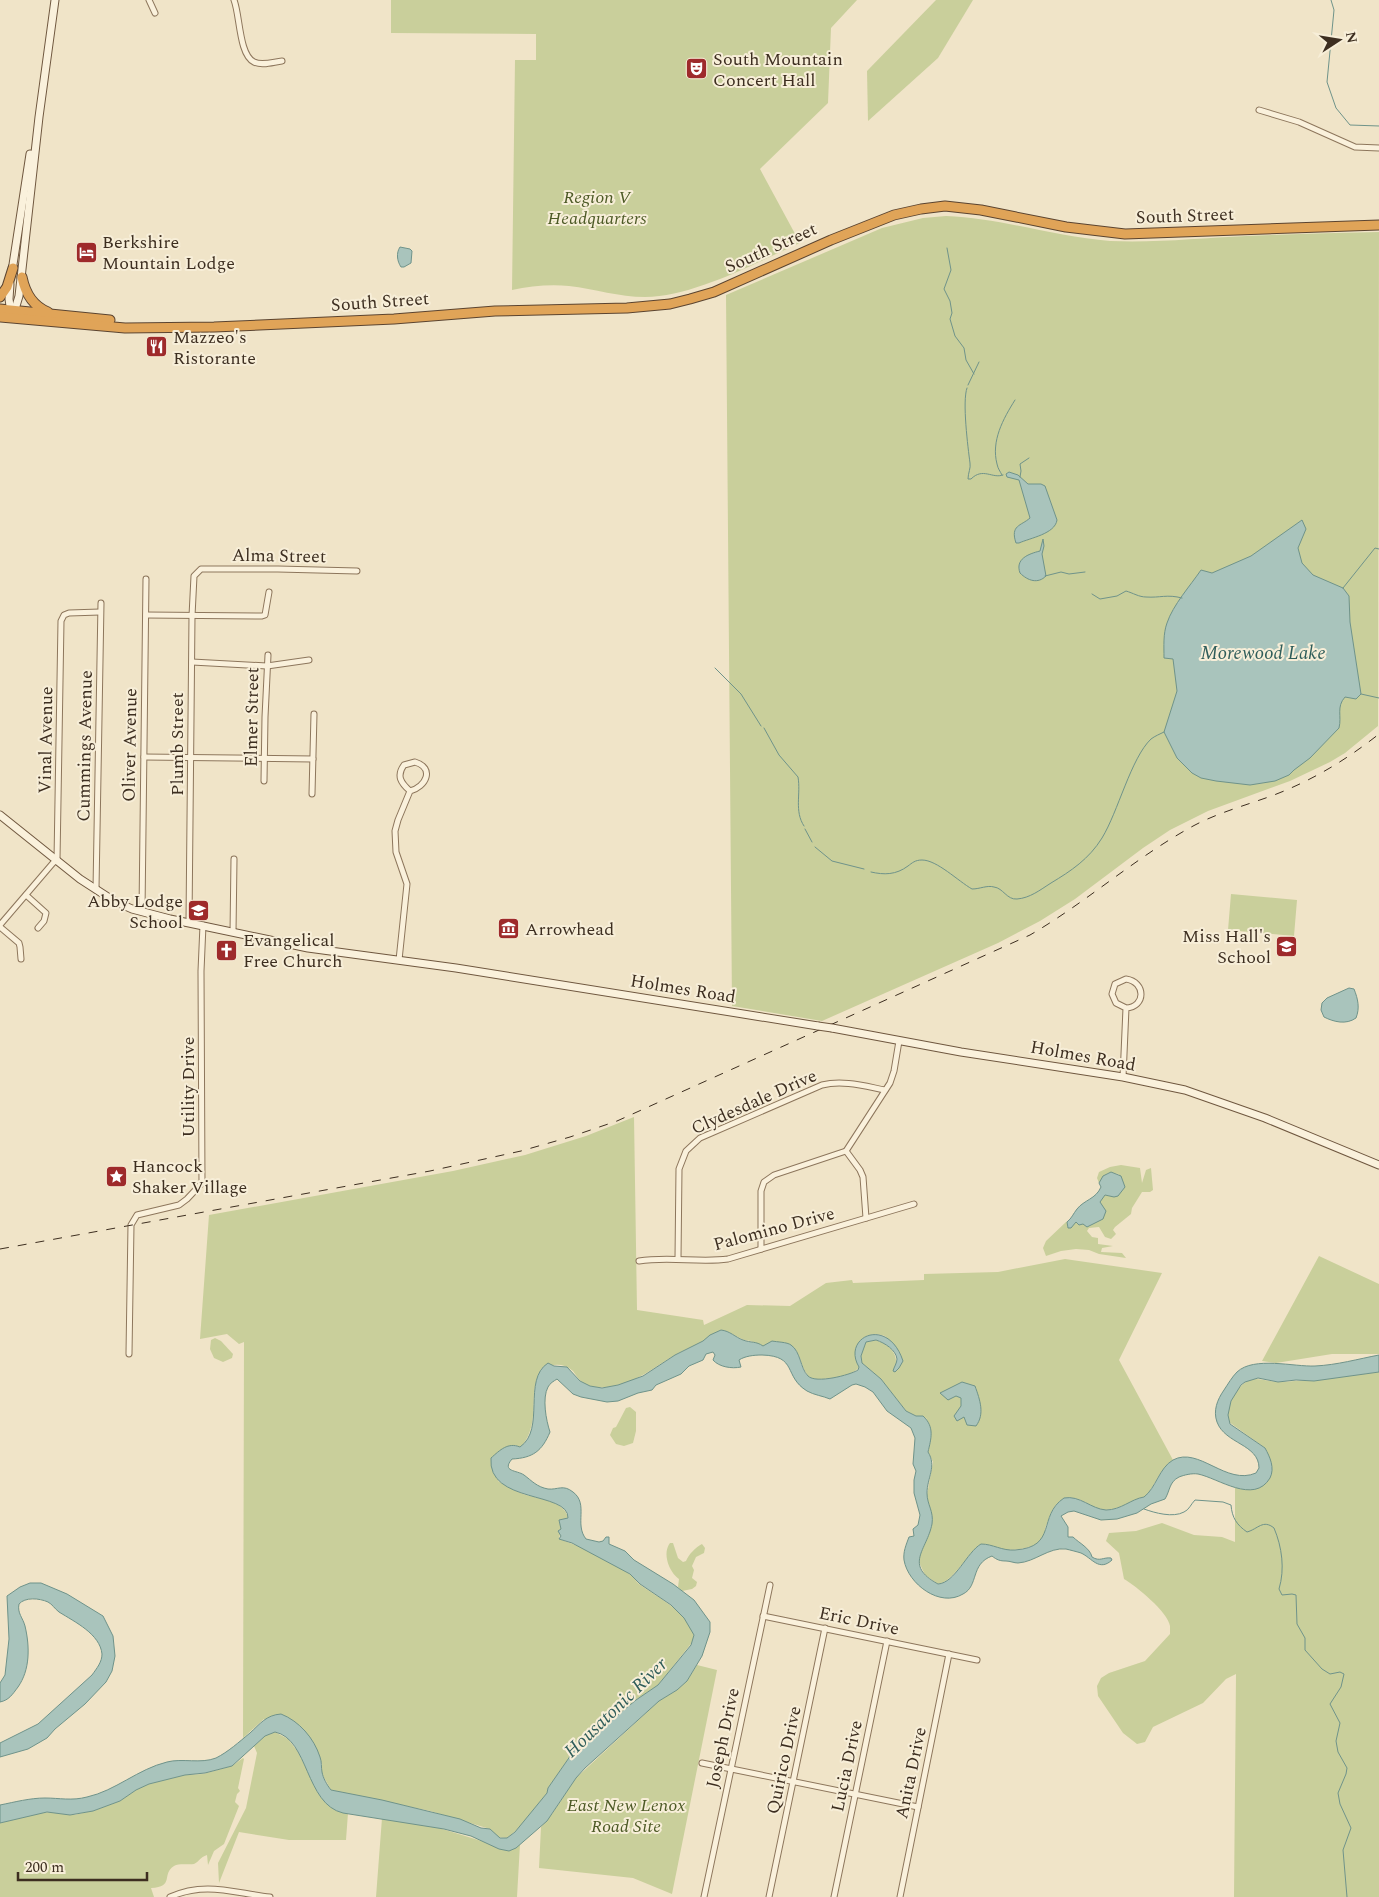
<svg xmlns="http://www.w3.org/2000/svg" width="1379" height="1897" viewBox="0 0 1379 1897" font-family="Spectral,serif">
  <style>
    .green { fill: #c9cf9b }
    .water { fill: #a9c4bc; stroke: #6f938a }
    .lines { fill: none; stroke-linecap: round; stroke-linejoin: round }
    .stream { stroke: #6f938a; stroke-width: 1 }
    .street-casing { stroke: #8d765c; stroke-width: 7 }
    .secondary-casing { stroke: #6f573f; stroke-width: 9 }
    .highway-casing { stroke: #5b4430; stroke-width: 11 }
    .street { stroke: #faf1dc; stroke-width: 5 }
    .secondary { stroke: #faf1dc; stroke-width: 7 }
    .highway { stroke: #e0a458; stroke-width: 9 }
    .rail { stroke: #3d2e20; stroke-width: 1; stroke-dasharray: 9 9; stroke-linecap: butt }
    .secondary-bridge-casing { stroke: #6f573f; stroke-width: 9; stroke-linecap: butt }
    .secondary-bridge { stroke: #faf1dc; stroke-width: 7 }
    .labels { text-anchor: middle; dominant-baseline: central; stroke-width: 4; stroke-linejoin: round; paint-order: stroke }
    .poi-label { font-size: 18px; fill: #3d2e20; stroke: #f7eed8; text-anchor: start }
    .park-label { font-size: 18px; font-style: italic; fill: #4d5a26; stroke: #f7eed8 }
    .street-label { font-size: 18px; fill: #3d2e20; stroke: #f7eed8 }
    .water-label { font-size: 19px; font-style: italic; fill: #2f5d5a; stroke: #f7eed8 }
  </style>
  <rect width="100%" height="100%" fill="#f0e4c8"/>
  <g class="green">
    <path d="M391,0h466l-26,28 -3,75 -68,66 40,74c-45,20 -105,53 -155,54 -26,0 -50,-8 -76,-11 -18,-2 -39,0 -57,4l3,-230h21v-26l-145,-1z"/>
    <path d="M936,0h37l-35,58 -70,63 -1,-50z"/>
    <path d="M946,216c55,2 109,21 164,25 46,2 91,-3 137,-5 44,-2 88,-3 132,-4l-1,494 -33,27 -15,9 -40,19 -82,30 -38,19 -27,18 -68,51 -35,22 -42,22 -176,78 -90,-15 -6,-711 156,-67 41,-10z"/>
    <path d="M1231,894l66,6 -3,36 -66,-6z"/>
    <path d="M634,1117l3,193 66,10 1,5 43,-20 43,1 36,-23 26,-3 1,3 71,-3v-6l74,-2 67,-13 97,14 -43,87 54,100 -12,12 -13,22 -4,3c-13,3 -24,13 -40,13 -13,-1 -25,-17 -40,-11 -11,4 -14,17 -18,27 -2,4 0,7 -2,11 -5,10 -25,13 -35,13 -10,0 -17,-5 -26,-6 -16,8 -29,38 -45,40l-13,-9 -6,-13v-8l12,-28 -4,-31 6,-33 -5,-10c3,-13 5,-21 -2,-34l-10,-2 -10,-5 -25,-32 -19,-16 -1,-7 5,-14 10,-2c17,6 23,16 19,32l5,-19 -15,-17c-21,-8 -37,11 -26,31 -6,10 -38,14 -49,11 -14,-16 -5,-30 -29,-35 -8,-1 -12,-1 -18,4l-12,-6 -7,-1 -18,-9c-13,1 -13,4 -23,10 -8,5 -20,9 -28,14 -21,12 -37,27 -62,31 -10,2 -21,2 -30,-3 -4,-3 -7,-8 -10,-12 -10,-9 -21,-7 -32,-2 -2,8 -6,15 -7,23 -1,20 1,37 -12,54l-4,1 -3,-2 -17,36c8,4 17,10 25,13 15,5 40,6 45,23l-1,2 -8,1 2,9 -2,10c24,8 48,20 69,34 5,3 7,7 11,11 16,12 57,32 55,56l-36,45 -22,15 -63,52 -25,36 -1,5 -27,34 -13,11 -10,-1 -7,-8 -60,-18 -99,-21 -9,-16v-11l-58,-44 -21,19 1,-396 -5,2 -12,-10 -27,5 9,-124 244,-44 72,-16 61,-19z"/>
    <path d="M1121,1165l19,3 2,15 4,-13 5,-2 2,22 -3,2h-8l-10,16 -1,6 -16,13 -2,3 3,4 -5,5 -6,-2 -6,-10 -10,1 -2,3 5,6 6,1v6l15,2 -11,2 -1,4 21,1 4,5 -27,-4 -10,-4 -13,-1 -15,2 -15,5 -3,-8 3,-7 20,-19 2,-1 -1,6 9,-5c10,7 20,-7 28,-14l-5,-7 5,-6 5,1 10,-22 -11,-1 -9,10 -2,-5 2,-6 11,-5z"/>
    <path d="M1319,1256l60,28v70h-47l-56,9 -14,-2z"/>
    <path d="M215,1338l6,3 12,13 -1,4 -9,4 -9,-4 -4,-9 1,-9z"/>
    <path d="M1379,1372v525h-145l2,-223 -10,5 -23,24 -50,24 -8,15 -8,2 -14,-11 -25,-37 -1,-10 4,-8 8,-5 36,-12 25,-27c0,-3 0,-6 0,-8 -2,-14 -34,-40 -46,-47l-5,-26 -13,-12 3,-8 27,-2 26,-8 32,12 28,2 13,5v-55c13,3 24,3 33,-7l-3,-32 -36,-26c-3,-10 0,-18 5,-27 16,-23 21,-15 44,-13 9,0 18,-2 28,-1z"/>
    <path d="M630,1407l6,5v19l-3,12 -9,3 -8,-2 -6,-9 3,-7 3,-1 10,-19z"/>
    <path d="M670,1543h3l5,15 5,4 3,-1c3,-7 9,-13 16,-17l3,4 -1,5 -8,4 -4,9 2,4 -2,8 5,4 -1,4 -4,3 -10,2 -4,-4 1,-8c-10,-7 -17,-26 -9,-36z"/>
    <path d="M697,1665l20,5 -45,224 -39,-16 -94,-10 2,-41 11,-13 24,-36 83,-77 18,-11 10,-9z"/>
    <path d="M275,1732l13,7 10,13 21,42 29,19 -2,27h-57l-50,-8 -20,51 -1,-20 28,-55 11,-55 -3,-7 11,-10z"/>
    <path d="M243,1758l1,1 -6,29 2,3 -3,3 -2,8 4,4 -15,38 -10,7 -6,14 -1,-10c-7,2 -8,7 -13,9 -6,1 -15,-1 -20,2 -13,8 1,21 -23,22l3,9h-154v-74l40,-10 11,-1 23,3 22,-5 24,-9 16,-11 13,-6 36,-9 18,-1 29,-8z"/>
    <path d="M382,1818l57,10 49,15 28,5 4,-4 -3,53h-141z"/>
  </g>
  <g class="water">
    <path d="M400,247l10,2 2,2 -1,12 -7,4h-3c-4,-6 -5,-14 -1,-20z"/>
    <path d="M1009,472l9,3 10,9h13l4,2 12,34c-2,14 -27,18 -38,23h-3c-6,-18 5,-17 14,-25l-11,-38 -12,-3 -1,-3z"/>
    <path d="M1302,520l4,9 -8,19 4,15 11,12 30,13 6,8 1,26 11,72 -5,5 -11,-2c-9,10 -3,19 -6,31l-29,30 -16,12 -5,5 -14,6 -25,4 -34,-4 -15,-3 -9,-5 -15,-15 -13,-26 13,-41 -4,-32 -9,-1c0,-12 -1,-24 3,-35 6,-18 23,-37 34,-53l11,3 39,-17z"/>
    <path d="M1043,539l1,7 -2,8 4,22c-8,8 -18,5 -26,-3 -5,-14 8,-19 20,-22z"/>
    <path d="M1349,988l5,1c4,10 6,19 2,29 -10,7 -22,4 -32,-1l-3,-7 1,-7 5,-5z"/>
    <path d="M1111,1172l10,4 4,11 -7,9 -4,1 -9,-2 -5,7 6,9 -3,8 -16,8 -4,-3 -4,1 -3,-3 -5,6h-3l-1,-6c5,-4 6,-8 10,-13 7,-9 19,-10 24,-22l-2,-4 4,-7z"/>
    <path d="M721,1330c9,1 14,7 22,10 8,3 13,1 20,6l9,-5c5,1 15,1 19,4 10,7 9,23 17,31 8,8 42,-1 50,-6l1,-3c-18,-30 29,-52 44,-6l-4,7 -4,4 -2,-1c1,-4 4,-8 4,-12 -1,-9 -12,-16 -21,-19l-10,2 -5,14 1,7 19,16 25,32 10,5h7c12,11 8,23 5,36 9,14 -1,26 -1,41 0,12 7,18 5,31 -5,26 -29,41 6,60 17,-1 29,-32 43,-40 12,0 21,7 34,6 43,-3 22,-34 49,-52 16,-3 27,11 42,12 15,0 25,-11 38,-13 12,-9 15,-29 29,-37 26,-14 53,26 83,13l3,-5c0,-24 -34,-24 -42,-46 -4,-11 0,-22 7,-32 4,-6 8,-13 13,-18 17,-16 57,-5 78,-6 22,-1 43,-7 64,-11v17l-65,9 -18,-1 -18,2 -20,-4 -13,4 -4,3 -10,16 -3,14 2,9 35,24c5,9 10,20 5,30 -16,27 -52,0 -72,-4 -6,-1 -14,1 -19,3 -10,5 -9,14 -14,22l-14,5 -14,9 -20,6 -16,1 -27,-9 -6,1 -7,4 7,11v10h5c6,6 17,11 19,20 8,5 11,0 19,1l1,2c-13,12 -20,-2 -31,-7 -3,-1 -11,-3 -15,-4 -17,-2 -31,13 -48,14 -4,0 -8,-2 -12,-2 -6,0 -9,-1 -14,-5 -22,8 -13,30 -29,38 -23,14 -55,-10 -59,-34 -1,-8 2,-15 5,-23l5,-1 -1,-7 5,-4 2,-10 -6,-22v-13l2,-9 -3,-7 2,-26 -4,-10 -24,-17 -14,-19 -8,-5 -9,-3 -4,1 -22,14c-7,-3 -16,-4 -23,-8 -24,-15 -9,-35 -45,-36 -8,0 -17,1 -23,5l2,7c-9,2 -22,0 -28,-7l2,-5 -2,-3 -7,2 -3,6 -14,6 -8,8 -25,11 -4,5 -14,3 -20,8 -11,1 -26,-5 -8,-3 -16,-15c-3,2 -7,4 -9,8 -6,11 -2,33 2,45 -8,19 -17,26 -38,27 -11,13 5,11 12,16 8,6 13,12 24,14 10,1 15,-5 25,3 16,12 1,32 13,47l13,3 4,-1 3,-4h3v7l16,7 9,9 39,24 21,16 16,22v10l-8,24 -15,25 -10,9 -18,11 -74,67 -9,10 -29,43 -31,27 -7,3 -10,-2 -28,-13 -27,-7 -101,-16c-38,-9 -34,-74 -68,-81l-10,4 -33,30 -27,7 -20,2 -36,9 -13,6 -16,11 -27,10 -23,4 -23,-3 -47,11v-18c15,-3 30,-7 45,-7 14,0 27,3 42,-1 28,-6 51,-28 80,-35 15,-4 34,2 49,-4 12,-6 23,-16 34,-25 10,-9 16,-18 31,-19 18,7 33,24 39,43 2,5 1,10 2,15 1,6 5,13 9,18l51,10 78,19 21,9 9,1 10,9h7l8,-6 32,-39 1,-5 25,-36 63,-52 22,-15 33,-40 3,-10 -10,-17 -13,-13 -31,-21 -10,-10 -58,-31 -13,-4 2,-3 -3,-5 3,-2 -2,-9 9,-2c1,-27 -81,-14 -77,-60 9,-8 17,-16 29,-11 26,-18 2,-67 28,-84l6,3 13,1 13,14 10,5 12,2 16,-3 25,-9 32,-21 28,-14 7,-6z"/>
    <path d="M962,1382l13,4c5,14 10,28 1,40l-9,-1 -3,-8 -7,4 -3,-5 7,-10v-8l-5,-2 -8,4 -8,-7z"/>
    <path d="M30,1583h11l26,11 36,22 10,20 2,20 -3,15 -6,11 -21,22 -30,25 -8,9 -19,11 -28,8v-14l38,-19 54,-49c5,-7 10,-13 10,-21 -2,-20 -27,-32 -43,-42 -4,-3 -7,-8 -11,-10 -9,-4 -23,-5 -29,2 -2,9 4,14 6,22 5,21 5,44 -7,61 -6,8 -9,13 -18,15v-19l5,-8 4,-36 -2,-43 13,-9z"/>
  </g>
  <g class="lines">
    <g class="stream">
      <path d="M1331,0l3,10 -7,72 9,26 14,17 29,1"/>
      <path d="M947,248l4,22 -7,19 6,12 2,12 -2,6 5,17 9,12 2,12 8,14"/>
      <path d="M968,385l11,-23"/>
      <path d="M967,388c-5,13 1,60 3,75 1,5 -2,10 -2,16h3c12,-12 21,0 32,-4"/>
      <path d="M1002,475c-2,-4 -4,-6 -5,-11 -6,-23 6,-45 18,-64"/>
      <path d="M1020,477l1,-6 -1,-7 9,-6"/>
      <path d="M1045,576l16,-4 8,2 16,-2"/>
      <path d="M1343,588l32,-40 4,1"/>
      <path d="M1092,594l8,5 17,-3 9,-5c7,2 13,6 20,6 14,1 21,-3 36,1"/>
      <path d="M715,668l26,26 20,32"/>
      <path d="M1361,694l18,4"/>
      <path d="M764,728l15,27 19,22c3,17 -4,34 6,49"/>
      <path d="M805,829l7,13"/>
      <path d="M815,847l17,14 32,8"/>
      <path d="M871,872c13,3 25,3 37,-6 4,-3 7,-6 14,-6 15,0 36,21 50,29 8,0 15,-4 22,-2 9,1 13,13 23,12 13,-1 23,-9 34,-16 20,-12 38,-24 51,-45 16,-26 29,-80 49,-99 4,-3 9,-5 13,-7"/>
      <path d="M1144,1509c11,4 29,9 40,3 5,-2 7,-8 11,-12l28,2 8,3c1,13 6,20 16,27 11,-3 16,-13 27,-4 8,19 11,41 5,61l3,6 10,-1 4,1 1,29 8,14v12l17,19 8,5 10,-2 4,2 -3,13 -11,17 10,19 -4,18 2,11 9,16 -1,6 -8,19 2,11 11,24 -8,22 4,47"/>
    </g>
    <defs>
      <g id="street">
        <path d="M149,0l6,13"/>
        <path d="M234,0c6,15 5,55 20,62 8,4 19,0 28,-1"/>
        <path d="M1259,110l40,12 56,25 24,1"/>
        <path d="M146,615l116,1 3,-1 4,-23"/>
        <path d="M192,662l75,4 42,-6"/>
        <path d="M144,757l169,2"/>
        <path d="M264,781l1,-64 3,-62"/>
        <path d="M312,794l2,-80"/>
        <path d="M96,889l5,-286"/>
        <path d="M26,895l20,18 -2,8 -6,7"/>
        <path d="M142,911l4,-332"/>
        <path d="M189,922l3,-306 2,-40 7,-7h77l79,2"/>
        <path d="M0,925l53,-62 4,-3 4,-239 3,-6 5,-2 31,-1"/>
        <path d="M0,927l19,16 1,4 1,12"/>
        <path d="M233,932l1,-73"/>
        <path d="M399,960l8,-76 -11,-32 -1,-21 3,-11 12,-29c-9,-8 -14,-15 -6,-26l11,-3c20,6 11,25 -5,29"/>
        <path d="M1123,1077l3,-69 -10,-5 -4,-9 3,-10 11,-5c20,3 20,28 0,29"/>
        <path d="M866,1218l-3,-41 -3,-7 -14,-19 44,-68 4,-12 5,-30"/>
        <path d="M761,1249v-58l3,-9 10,-7 72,-24"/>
        <path d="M678,1258l1,-89 7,-18 14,-13 122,-53c21,-5 42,1 63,5"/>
        <path d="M639,1261c30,-5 60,2 89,-2l186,-55"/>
        <path d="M129,1354l2,-129 6,-10 42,-10 8,-6 15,-16 -1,-212 2,-46"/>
        <path d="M763,1616l214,44"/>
        <path d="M702,1763l216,44"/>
        <path d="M170,1897c35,-16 64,-4 100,0"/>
        <path d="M704,1897l66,-312"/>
        <path d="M769,1897l56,-269"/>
        <path d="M834,1897l53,-256"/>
        <path d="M900,1897l49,-243"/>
      </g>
      <g id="secondary">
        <path d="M12,271l18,-117"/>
        <path d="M10,284l-1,15 2,14"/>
        <path d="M11,311l5,-5 3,-10 20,-179 16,-117"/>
        <path d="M0,815l80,64 34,22 18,8 38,10 138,29 148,20 362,58"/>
        <path d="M832,1028l129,24 162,25 62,13 80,28 114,47"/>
      </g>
      <g id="highway">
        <path d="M22,277c3,15 11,29 26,35"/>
        <path d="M0,297l7,-10 6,-19"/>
        <path d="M0,309l110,11"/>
        <path d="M0,317l125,11 89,-1 180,-8 101,-8 132,-3 43,-4 20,-5 24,-7 117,-52 63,-25 27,-6 24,-3 36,4 85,17 59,7 254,-9"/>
      </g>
    </defs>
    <use href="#street" class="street-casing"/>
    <use href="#secondary" class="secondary-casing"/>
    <use href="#highway" class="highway-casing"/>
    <use href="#street" class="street"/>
    <use href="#secondary" class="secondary"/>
    <use href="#highway" class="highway"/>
    <path class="rail" d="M0,1249l430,-78 91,-20 49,-14 47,-16 413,-186c57,-33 107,-79 165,-110 25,-13 52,-20 79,-30 39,-15 72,-35 105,-61"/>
    <defs>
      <path id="secondary-bridge" d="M818,1026l14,2"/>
    </defs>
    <use href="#secondary-bridge" class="secondary-bridge-casing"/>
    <use href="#secondary-bridge" class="secondary-bridge"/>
  </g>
  <defs>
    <symbol id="theatre-square" viewBox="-11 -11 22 22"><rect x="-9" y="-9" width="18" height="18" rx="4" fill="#9e2a2b" stroke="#f7eed8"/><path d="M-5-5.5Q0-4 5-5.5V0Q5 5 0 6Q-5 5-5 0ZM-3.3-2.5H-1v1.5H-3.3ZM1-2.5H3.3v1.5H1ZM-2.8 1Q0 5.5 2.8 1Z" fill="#fff"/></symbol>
    <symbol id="hotel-square" viewBox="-11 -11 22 22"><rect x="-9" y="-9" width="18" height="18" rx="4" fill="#9e2a2b" stroke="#f7eed8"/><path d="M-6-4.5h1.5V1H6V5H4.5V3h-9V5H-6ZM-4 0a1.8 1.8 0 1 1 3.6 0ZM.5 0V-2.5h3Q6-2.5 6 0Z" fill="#fff"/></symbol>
    <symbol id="restaurant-square" viewBox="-11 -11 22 22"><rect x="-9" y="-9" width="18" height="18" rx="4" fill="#9e2a2b" stroke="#f7eed8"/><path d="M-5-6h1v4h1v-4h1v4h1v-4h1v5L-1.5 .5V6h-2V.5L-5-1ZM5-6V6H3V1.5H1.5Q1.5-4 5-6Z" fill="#fff"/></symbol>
    <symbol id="school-square" viewBox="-11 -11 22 22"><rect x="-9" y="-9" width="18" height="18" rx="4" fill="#9e2a2b" stroke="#f7eed8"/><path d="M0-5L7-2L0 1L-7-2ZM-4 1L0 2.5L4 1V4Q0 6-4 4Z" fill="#fff"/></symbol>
    <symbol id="museum-square" viewBox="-11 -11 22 22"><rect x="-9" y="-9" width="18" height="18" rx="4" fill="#9e2a2b" stroke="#f7eed8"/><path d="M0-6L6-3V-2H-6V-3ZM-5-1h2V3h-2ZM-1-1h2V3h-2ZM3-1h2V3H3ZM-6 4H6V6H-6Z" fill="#fff"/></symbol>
    <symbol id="church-square" viewBox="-11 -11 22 22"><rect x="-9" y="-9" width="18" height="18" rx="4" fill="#9e2a2b" stroke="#f7eed8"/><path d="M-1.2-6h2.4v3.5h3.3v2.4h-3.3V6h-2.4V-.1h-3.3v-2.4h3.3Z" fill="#fff"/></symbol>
    <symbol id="sight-square" viewBox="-11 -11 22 22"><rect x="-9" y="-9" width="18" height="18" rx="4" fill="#9e2a2b" stroke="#f7eed8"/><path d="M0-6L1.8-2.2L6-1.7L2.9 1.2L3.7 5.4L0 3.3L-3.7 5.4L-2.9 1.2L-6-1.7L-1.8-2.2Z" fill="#fff"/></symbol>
  </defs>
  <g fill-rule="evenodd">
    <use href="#theatre-square" x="684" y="56" width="25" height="25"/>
    <use href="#hotel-square" x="74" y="240" width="25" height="25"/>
    <use href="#restaurant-square" x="144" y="334" width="25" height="25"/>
    <use href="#school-square" x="186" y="898" width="25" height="25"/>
    <use href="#museum-square" x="496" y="916" width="25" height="25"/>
    <use href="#school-square" x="1274" y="934" width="25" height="25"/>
    <use href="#church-square" x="214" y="938" width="25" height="25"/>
    <use href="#sight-square" x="104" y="1164" width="25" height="25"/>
  </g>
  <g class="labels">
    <g class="poi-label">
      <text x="713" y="59">South Mountain<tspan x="713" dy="21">Concert Hall</tspan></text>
      <text x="102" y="242">Berkshire<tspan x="102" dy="21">Mountain Lodge</tspan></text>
      <text x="173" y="337">Mazzeo's<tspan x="173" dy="21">Ristorante</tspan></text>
      <text x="183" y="901" text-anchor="end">Abby Lodge<tspan x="183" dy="21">School</tspan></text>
      <text x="525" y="929">Arrowhead</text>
      <text x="1271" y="936" text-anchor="end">Miss Hall's<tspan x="1271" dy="21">School</tspan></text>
      <text x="243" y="940">Evangelical<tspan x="243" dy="21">Free Church</tspan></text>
      <text x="132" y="1166">Hancock<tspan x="132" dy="21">Shaker Village</tspan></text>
    </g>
    <g class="park-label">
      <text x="597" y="197">Region V<tspan x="597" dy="21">Headquarters</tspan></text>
      <text x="626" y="1805">East New Lenox<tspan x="626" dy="21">Road Site</tspan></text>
    </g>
    <g class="street-label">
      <text transform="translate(1185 216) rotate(-2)">South Street</text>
      <text transform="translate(771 248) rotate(-24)">South Street</text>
      <text transform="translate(380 302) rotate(-4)">South Street</text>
      <text transform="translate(279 556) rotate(1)">Alma Street</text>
      <text transform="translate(252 717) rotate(-89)">Elmer Street</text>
      <text transform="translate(46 740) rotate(-89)">Vinal Avenue</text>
      <text transform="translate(177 744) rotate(-90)">Plumb Street</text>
      <text transform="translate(130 745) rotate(-89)">Oliver Avenue</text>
      <text transform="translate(85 746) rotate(-89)">Cummings Avenue</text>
      <text transform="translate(683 989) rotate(9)">Holmes Road</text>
      <text transform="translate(1083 1056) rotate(10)">Holmes Road</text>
      <text transform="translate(188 1087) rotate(-90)">Utility Drive</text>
      <text transform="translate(754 1102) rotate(-24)">Clydesdale Drive</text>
      <text transform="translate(774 1229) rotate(-15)">Palomino Drive</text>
      <text transform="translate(859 1621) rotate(12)">Eric Drive</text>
      <text transform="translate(723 1738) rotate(-78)">Joseph Drive</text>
      <text transform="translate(784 1760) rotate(-78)">Quirico Drive</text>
      <text transform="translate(847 1766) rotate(-78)">Lucia Drive</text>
      <text transform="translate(911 1773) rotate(-78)">Anita Drive</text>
    </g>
    <g class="water-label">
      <text x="1263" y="653">Morewood Lake</text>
      <text transform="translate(616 1708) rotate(-44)">Housatonic River</text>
    </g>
  </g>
  <g transform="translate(1339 40) rotate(78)" stroke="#f7eed8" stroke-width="4" paint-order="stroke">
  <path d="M0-4L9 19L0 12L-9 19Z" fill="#3d2e20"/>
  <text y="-8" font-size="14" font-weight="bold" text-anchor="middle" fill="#3d2e20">N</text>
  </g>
  <path d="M18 1872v8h129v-8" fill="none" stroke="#3d2e20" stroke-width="2.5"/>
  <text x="25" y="1872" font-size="15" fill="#3d2e20" stroke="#f7eed8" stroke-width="4" paint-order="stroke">200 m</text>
</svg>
